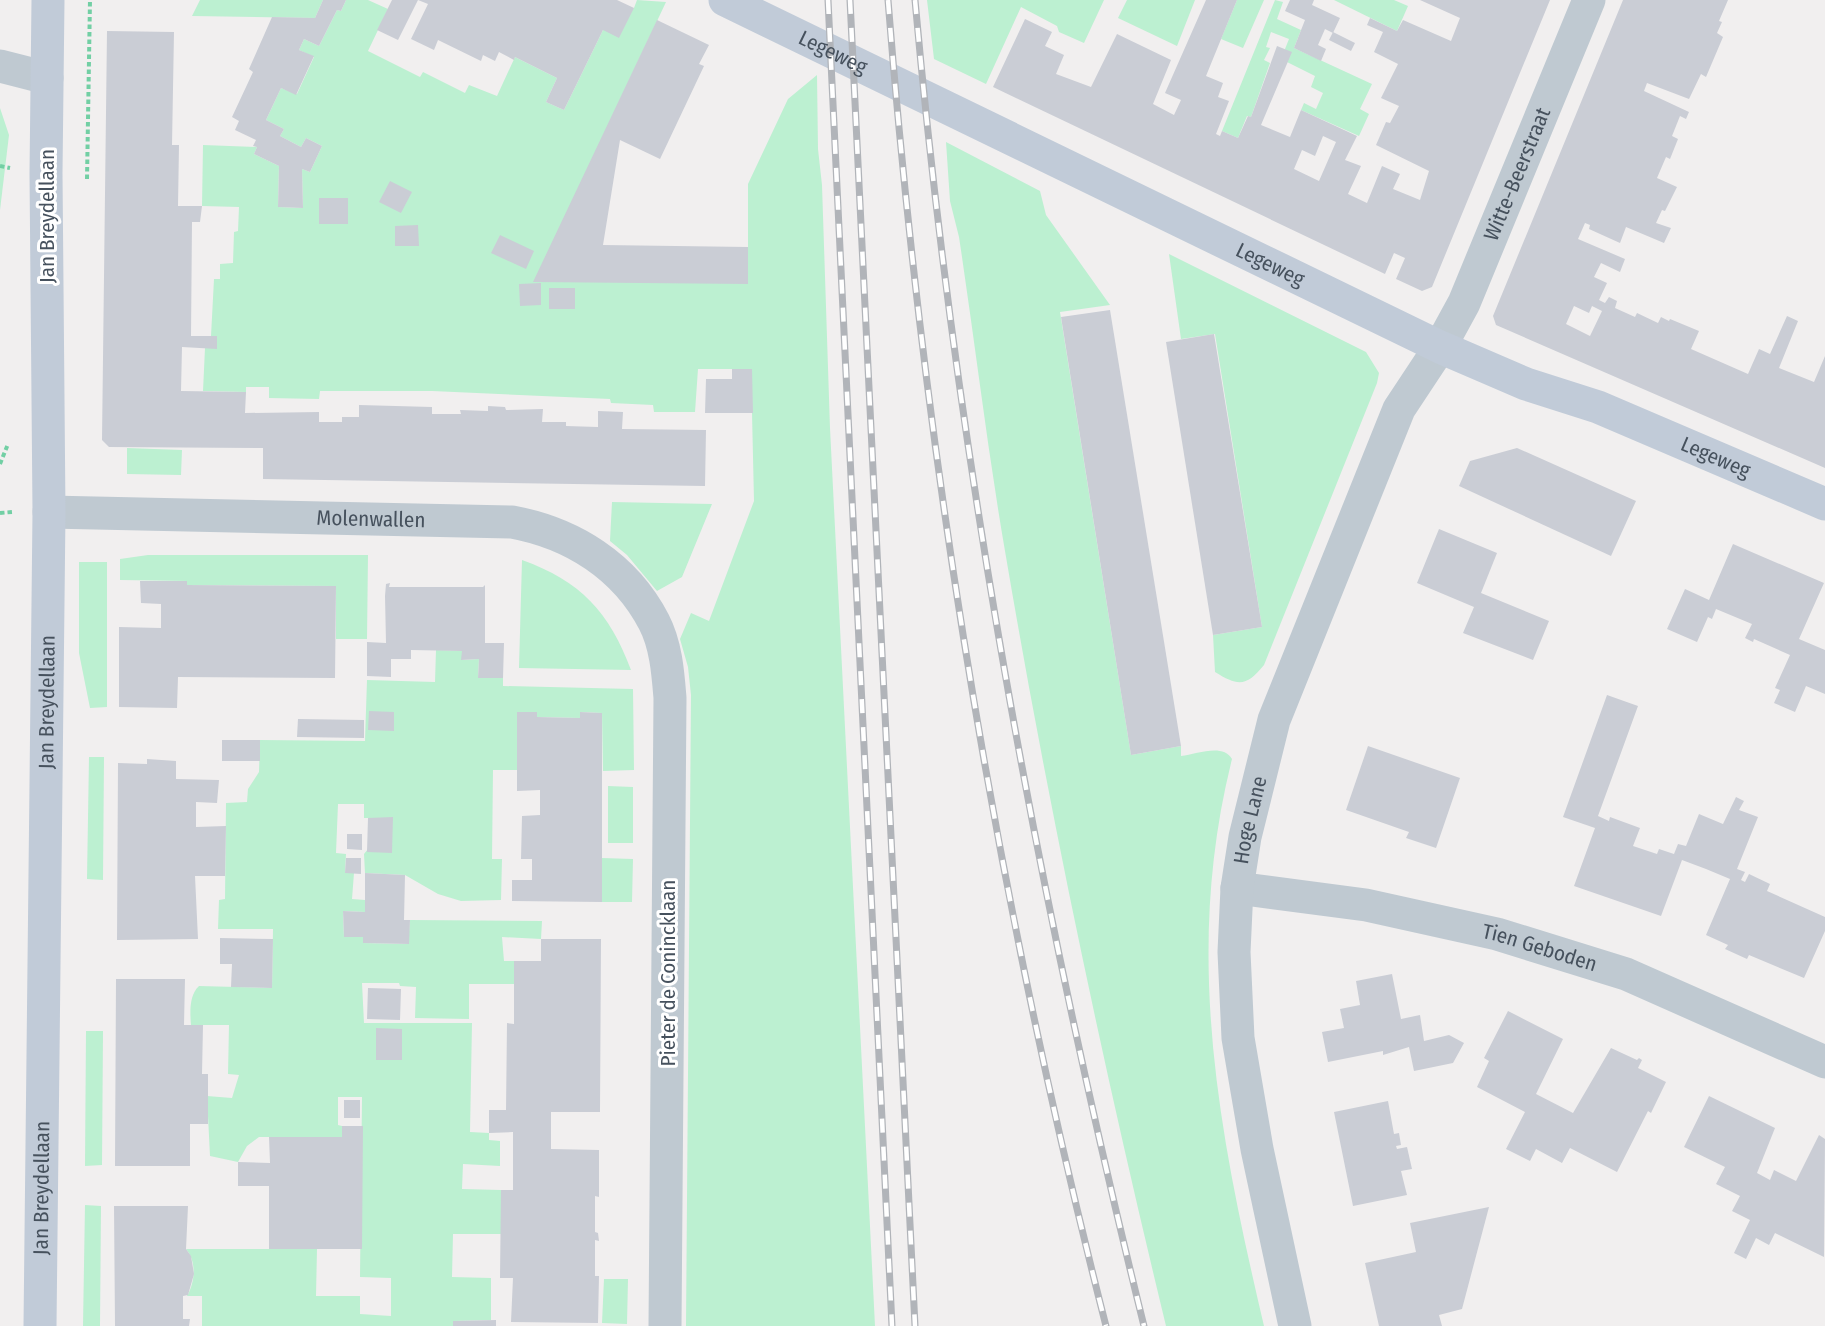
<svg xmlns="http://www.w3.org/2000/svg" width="1825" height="1326" viewBox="0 0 1825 1326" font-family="'Fira Sans Condensed',sans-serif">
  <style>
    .green { fill: #bcf0d1 }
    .building { fill: #cacdd5; fill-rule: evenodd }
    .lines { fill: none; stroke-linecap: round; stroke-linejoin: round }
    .path { stroke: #72cfa4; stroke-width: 4; stroke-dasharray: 4.5 3; stroke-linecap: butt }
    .street { stroke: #bfc9d1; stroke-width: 33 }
    .secondary { stroke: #c1cbd8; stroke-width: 33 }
    .rail-casing { stroke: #b1b4b9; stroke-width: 7 }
    .rail { stroke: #fff; stroke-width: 4.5; stroke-dasharray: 14; stroke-linecap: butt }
    .labels { text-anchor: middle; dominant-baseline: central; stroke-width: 6; stroke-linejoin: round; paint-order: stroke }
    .street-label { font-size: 21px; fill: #46515d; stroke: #fff }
  </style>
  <rect width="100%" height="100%" fill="#f1efef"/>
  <g class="green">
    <path d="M200,0h123l-8,18 -123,-2z"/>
    <path d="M346,0h22l20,9 -20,42 52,26 3,-5 42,21 4,-8 28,11 18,-39 42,21 -11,24 18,8 39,-80 31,-22 3,-8 29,2 -103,219 92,62h93v-99l40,-85 29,-24 1,74 4,36 8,243 45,898h-189l5,-631 -3,-28 -8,-28 11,-26 18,8 45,-120 -3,-132h-53l-3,43h-41l-1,-7 -42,-2 -1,-4 -178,-8h-112l-1,8 -50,-1v-11h-23v5l-43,-1 2,-43 12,-12h-6l3,-57h6v-15l13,-1 1,-31 4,-1 1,-24 -37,-1 1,-61 54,2 -3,7 25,12 -1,41 25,1 -1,-39 8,3 12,-26 -16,-8 -5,9 -21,-11 4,-7 -18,-9 15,-32 16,6 17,-37 -15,-7 5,-11 15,7 18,-36 4,1z"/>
    <path d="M927,0h177l-20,43 -25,-11 -2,-6 -36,-19 -35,77 -52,-25z"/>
    <path d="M1127,0h68l-18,46 -59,-28z"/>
    <path d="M1237,0h27l-21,48 -22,-9z"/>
    <path d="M1275,0l8,2 -6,17 24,11 -7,18 78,36 -12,25 9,5 -10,22 -58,-26 3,-7 12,6 7,-16 -12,-6 4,-11 -28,-14 -2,-13 4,-10 -18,-7 -5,15 4,1 -6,12 6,3 -19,54 -4,-1 -9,22 -16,-7z"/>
    <path d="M1334,0h60l14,6 -11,25z"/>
    <path d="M0,108l9,27 -9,75z"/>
    <path d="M946,142l94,49 6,24 64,90 -50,7 71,443 50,-9v10c16,-2 42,-13 51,3 -49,195 -13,375 32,567h-98c-62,-256 -117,-515 -161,-775 -18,-104 -30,-209 -46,-314l-9,-36z"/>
    <path d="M1169,254l197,98 13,21 -2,10 -113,282c-17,21 -25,22 -49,7l-2,-37 49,-8 -47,-293 -34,5z"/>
    <path d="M127,448l55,2 -1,25 -54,-1z"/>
    <path d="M612,502l100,2 -30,73 -25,14 -30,-36 -17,-14z"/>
    <path d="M148,555h220l-1,84h-31v-53l-149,-1v-4l-67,-1v-21z"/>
    <path d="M522,560c59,21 87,52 109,110l-112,-2z"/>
    <path d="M79,562h28v145l-17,1 -11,-55z"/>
    <path d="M436,650l26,1v9l17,-1 -1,19h25v8l130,3 1,81 -31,1 -1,-58 -22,-1v6l-43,-1v-5h-20v58h-24l-1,89h10l-1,41 -40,1 -23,-7 -33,-19 -40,-2 -1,-19 29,-36h-29v-14h-26l-2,49 10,1 -1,19h9l-2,26 13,1v12l-22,-1 1,26h19v6l45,1 2,-24 132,1 -1,18 -39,-2 2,24h10v23h-45v35l-54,-1 1,-31 -16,-1 -1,-3h-37l2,40h108l-2,109 19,1v7l11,1v25l-37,-2 -1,25 39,1v44h-48l-1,43 39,1v42l-38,1v5h-251v-30h-15c8,-14 10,-34 -1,-47h131l-1,47h44v18l31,2v-38l-31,-1 2,-180h-24v28l4,1v11h-83l-12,9 -9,16 -28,-6 -3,-60 25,2 7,-23 -11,-1 1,-49h-38c-1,-12 -2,-30 8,-39l73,2 1,-59h-55l1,-29 6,-1 1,-96 21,-1 1,-13 11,-17 1,-32 105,1 2,-61 68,2z"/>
    <path d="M89,757h15l-1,123 -16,-1z"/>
    <path d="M608,786l25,1v56h-25z"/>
    <path d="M602,858l31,1 -1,43h-30z"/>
    <path d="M86,1031h17l-1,134 -17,1z"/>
    <path d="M85,1205l16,1 -1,120h-17z"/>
    <path d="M604,1279h24l-1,45 -25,-1z"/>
  </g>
  <g class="building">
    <path d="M323,0h23l-5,11 -4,-1 -18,36 -15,-7 -5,11 15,6 -18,39 -15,-7 -15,32 18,9 -4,7 21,11 5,-9 16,8 -12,26 -8,-3 1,39 -25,-1 1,-41 -25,-12 3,-7 -4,-1 3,-6 -21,-10 4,-9 -7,-4 21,-45 -4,-3 23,-52 43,1z"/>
    <path d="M392,0h26l-20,40 -21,-10z"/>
    <path d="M418,0h199l17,8 -15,30 -16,-8 -39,80 -18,-8 11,-24 -42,-21 -1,3 -15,-8 -4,9 -12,-6 -2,6 -43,-21 -4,10 -23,-11 17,-35z"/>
    <path d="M1206,0h31l-31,76 17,7 -5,14 11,4 -13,33 4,2 2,-5 16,7 10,-22 3,1 26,-71 15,6 -31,73 29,12 11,-27 56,26 -12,24 16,6 -13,28 19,9 15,-37 18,8 -7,15 27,11 9,-29 -53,-26 10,-23 4,1 9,-17 -18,-8 17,-34 -24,-12 9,-20 -16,-7 3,-7 27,13 6,-11 48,21 9,-23 -40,-18h130l-118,287 -10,4 -26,-12 9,-21 -11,-5 -9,21 -392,-187 32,-68 27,13 -7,14 19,9 -8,19 35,13 26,-53 54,26 -18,44 21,11 7,-15 -16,-7zM1323,136l13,6 -17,39 -25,-12 8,-19 13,6z"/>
    <path d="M1290,0h24l-2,5 28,13 -7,15 -8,-4 -7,16 8,4 -5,12 -27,-13 11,-28 -20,-9z"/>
    <path d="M1623,0h105l-9,21 3,1 -5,11 6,4 -17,40 -5,-3 -12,25 -42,-16 -3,8 45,21 -3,7 -6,-3 -8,20 6,3 -8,20 -4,-2 -9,21 20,9 -12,24 -3,-1 -6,13 15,5 -7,15 -38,-16 -6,16 -31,-14 1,-4 -5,-2 -7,16 47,20 -5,13 -19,-9 -7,14 13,6 -8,17 6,3 4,-6 8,4 -2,7 20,9 2,-4 21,10 3,-6 8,4 1,-2 29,12 -8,18 57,25 11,-25 11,5 17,-38 11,5 -19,47 35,14 11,-26v112l-329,-143 -3,-9zM1574,306l15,7 3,-7 10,5 -12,25 -24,-12z"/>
    <path d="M657,20l52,25 -10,19 5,2 -44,93 -40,-19 -17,105 145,2v37l-215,-2z"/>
    <path d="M107,31l67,1 -2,113h7l-1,61h24l-2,16h-8l-1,114h26v13l-35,-2 -1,44 65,1 -1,21 74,-1v10h23v-5h17v-12l73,2v7h29l-1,-4 28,1v-5l17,1 1,3 37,-1 -1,13h24v4l32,1v-16l25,1 -1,17 84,1 -1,56 -442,-7v-31l-154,-1 -7,-7z"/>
    <path d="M1333,32l22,11 -4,8 -22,-11z"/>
    <path d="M390,181l22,11 -11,21 -22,-11z"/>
    <rect x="319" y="198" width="29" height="26"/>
    <path d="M418,225l1,21h-24v-20z"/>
    <path d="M500,235l34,16 -8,18 -35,-16z"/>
    <path d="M541,283v22l-21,1 -1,-22z"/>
    <rect x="549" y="288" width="26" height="21"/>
    <path d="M1110,310l71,436 -50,9 -70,-438z"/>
    <path d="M1214,334l48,293 -49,8 -47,-293z"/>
    <path d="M732,369h20l1,44h-48l1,-34h26z"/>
    <path d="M1517,448l119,53 -25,55 -152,-70 11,-25z"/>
    <path d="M1439,529l58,24 -16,40 68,28 -16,39 -70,-27 11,-26 -57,-24z"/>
    <path d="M1733,544l91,39 -25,56 26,11v44l-19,-8 -11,26 -21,-9 6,-13 -5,-2 15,-33 -36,-16 -1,3 -8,-4 7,-14 -36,-15 -4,10 -4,-2 -11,25 -30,-13 18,-40 24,11z"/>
    <path d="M140,581h47v4l149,1 -1,92 -157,-1 -1,31 -58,-1v-80l42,1v-24l-20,-1z"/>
    <path d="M390,583l-1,4h94l2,-2v58h19l-1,35h-25l1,-19 -18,1 1,-9 -51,-1v9h-20v18l-24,-1v-34l19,1 -1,-47 1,-12z"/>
    <path d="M1607,695l31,11 -40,110 11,5 1,-4 30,11 -7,18 24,8 2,-5 15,5 4,-10 8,2 13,-32 24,10 13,-27 8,4 -5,9 19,7 -21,52 8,3 -4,8 4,2 4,-8 21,10 -3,7 58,26v14l-21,47 -55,-23 -2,4 -22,-10 3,-4 -22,-10 24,-56 -24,-10 -24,-9 -21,56 -87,-30 21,-58 -32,-11z"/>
    <path d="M369,711l25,1v19l-26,-1z"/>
    <path d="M517,712h20v5l43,1v-6l22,1v189l-90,-1v-21h20v-21h-11l1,-43 18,-1v-25l-23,1z"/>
    <path d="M298,719l66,1v18l-67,-1z"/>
    <rect x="222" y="740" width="38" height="21"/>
    <path d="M1368,746l92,32 -24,70 -30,-10 3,-6 -63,-22z"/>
    <path d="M147,759l29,2v18l43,1 -2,23 -21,-1v25l30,-1 -1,50h-30l3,63 -81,1 1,-177 29,1z"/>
    <path d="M393,817l-1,36 -25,-1 1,-34z"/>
    <path d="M347,834h15v16l-15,-1z"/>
    <path d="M346,858h15v16l-16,-1z"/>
    <path d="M365,873l40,2 -1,45h6l-1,24 -46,-1v-6h-19l-1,-26 22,1z"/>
    <path d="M220,938l53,1 -1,49 -41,-1 1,-23h-12z"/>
    <path d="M541,939h60l-1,173h-49v37l48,1v47l-4,-1v36l3,1 1,8 -4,-1v36h4l-1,47 -87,-1 2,-44h-13l1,-88h12v-58l-24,1v-23h17l1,-87 7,1v-63h27z"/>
    <path d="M1392,974l9,45 19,-4 4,26 25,-6 15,8 -11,20 -39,8 -5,-24 -26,8v-4l-55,11 -6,-30 22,-4 -4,-19 20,-4 -4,-24z"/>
    <path d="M116,979h69l-1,46h19l-1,49h6v50h-18v42h-75z"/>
    <path d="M368,988l33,1 -1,31 -33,-1z"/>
    <path d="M1508,1011l55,28 -27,55 37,19 38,-65 26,12 2,-2 3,2 -4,8 28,14 -15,31 -3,-2 -31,61 -47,-24 -8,15 -26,-14 -6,12 -24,-12 19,-37 -48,-25 12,-26 -5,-3z"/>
    <path d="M376,1028l26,1v31h-26z"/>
    <path d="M1709,1096l66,32 -18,45 13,7 4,-10 22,11 23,-46 6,4 -1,118 -49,-24 -6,12 -13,-7 -10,21 -12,-6 16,-33 -18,-9 8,-15 -24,-12 9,-17 -41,-20z"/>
    <rect x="344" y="1100" width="16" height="18"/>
    <path d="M1388,1101l6,33 5,-1 2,12 -5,1 1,3 10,-2 5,22 -11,2 6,24 -54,11 -19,-94z"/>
    <path d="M342,1126h21l-1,123h-93v-63h-31v-24l32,1 -1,-26h73z"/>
    <path d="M114,1206h74l-2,43 5,7 3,18 -6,21 -5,1v23h7l-1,7h-74z"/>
    <path d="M1489,1207l-27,102 -23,6 3,11h-63l-14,-63 51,-11 -6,-29z"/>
    <path d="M496,1320v6h-43v-5z"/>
  </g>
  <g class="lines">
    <g class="path">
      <path d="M0,166l10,2"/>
      <path d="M87,179l3,-179"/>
      <path d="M0,464l8,-20"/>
      <path d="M0,513l12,-1"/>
    </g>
    <g class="street">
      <path d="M0,66l47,12"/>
      <path id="s1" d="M49,512l463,10c60,11 113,44 142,100 12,23 14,51 16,76l-5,628"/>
      <path id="s2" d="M1237,888l129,17 131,29 129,40 199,88"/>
      <path id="s3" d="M1295,1326l-38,-177 -19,-111 -4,-86 3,-64 8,-51 29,-117 125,-311 41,-62 24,-44 125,-303"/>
    </g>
    <g class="secondary">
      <path id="s4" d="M725,0l715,347 86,37 72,23 227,97"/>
      <path id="s5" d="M40,1326l9,-814 -3,-339 2,-173"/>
    </g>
    <defs>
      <g id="rail">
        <path d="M828,0l64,1326"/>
        <path d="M850,0l65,1326"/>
        <path d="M888,0c35,447 107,892 218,1326"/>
        <path d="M915,0c40,447 121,891 229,1326"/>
      </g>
    </defs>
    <use href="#rail" class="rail-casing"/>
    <use href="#rail" class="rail"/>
  </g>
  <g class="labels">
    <g class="street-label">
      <text stroke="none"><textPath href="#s4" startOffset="120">Legeweg</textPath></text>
      <text stroke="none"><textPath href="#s3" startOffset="1215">Witte-Beerstraat</textPath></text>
      <text transform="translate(47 216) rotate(-90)">Jan Breydellaan</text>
      <text stroke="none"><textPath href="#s4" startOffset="606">Legeweg</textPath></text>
      <text stroke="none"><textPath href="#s4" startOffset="1092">Legeweg</textPath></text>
      <text stroke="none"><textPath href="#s1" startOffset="322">Molenwallen</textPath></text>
      <text stroke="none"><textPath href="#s5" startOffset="624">Jan Breydellaan</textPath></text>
      <text stroke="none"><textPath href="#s3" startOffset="513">Hoge Lane</textPath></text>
      <text stroke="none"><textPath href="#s2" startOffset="309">Tien Geboden</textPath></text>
      <text transform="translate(668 973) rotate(-90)">Pieter de Conincklaan</text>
      <text stroke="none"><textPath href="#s5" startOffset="138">Jan Breydellaan</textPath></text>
    </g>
  </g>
</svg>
